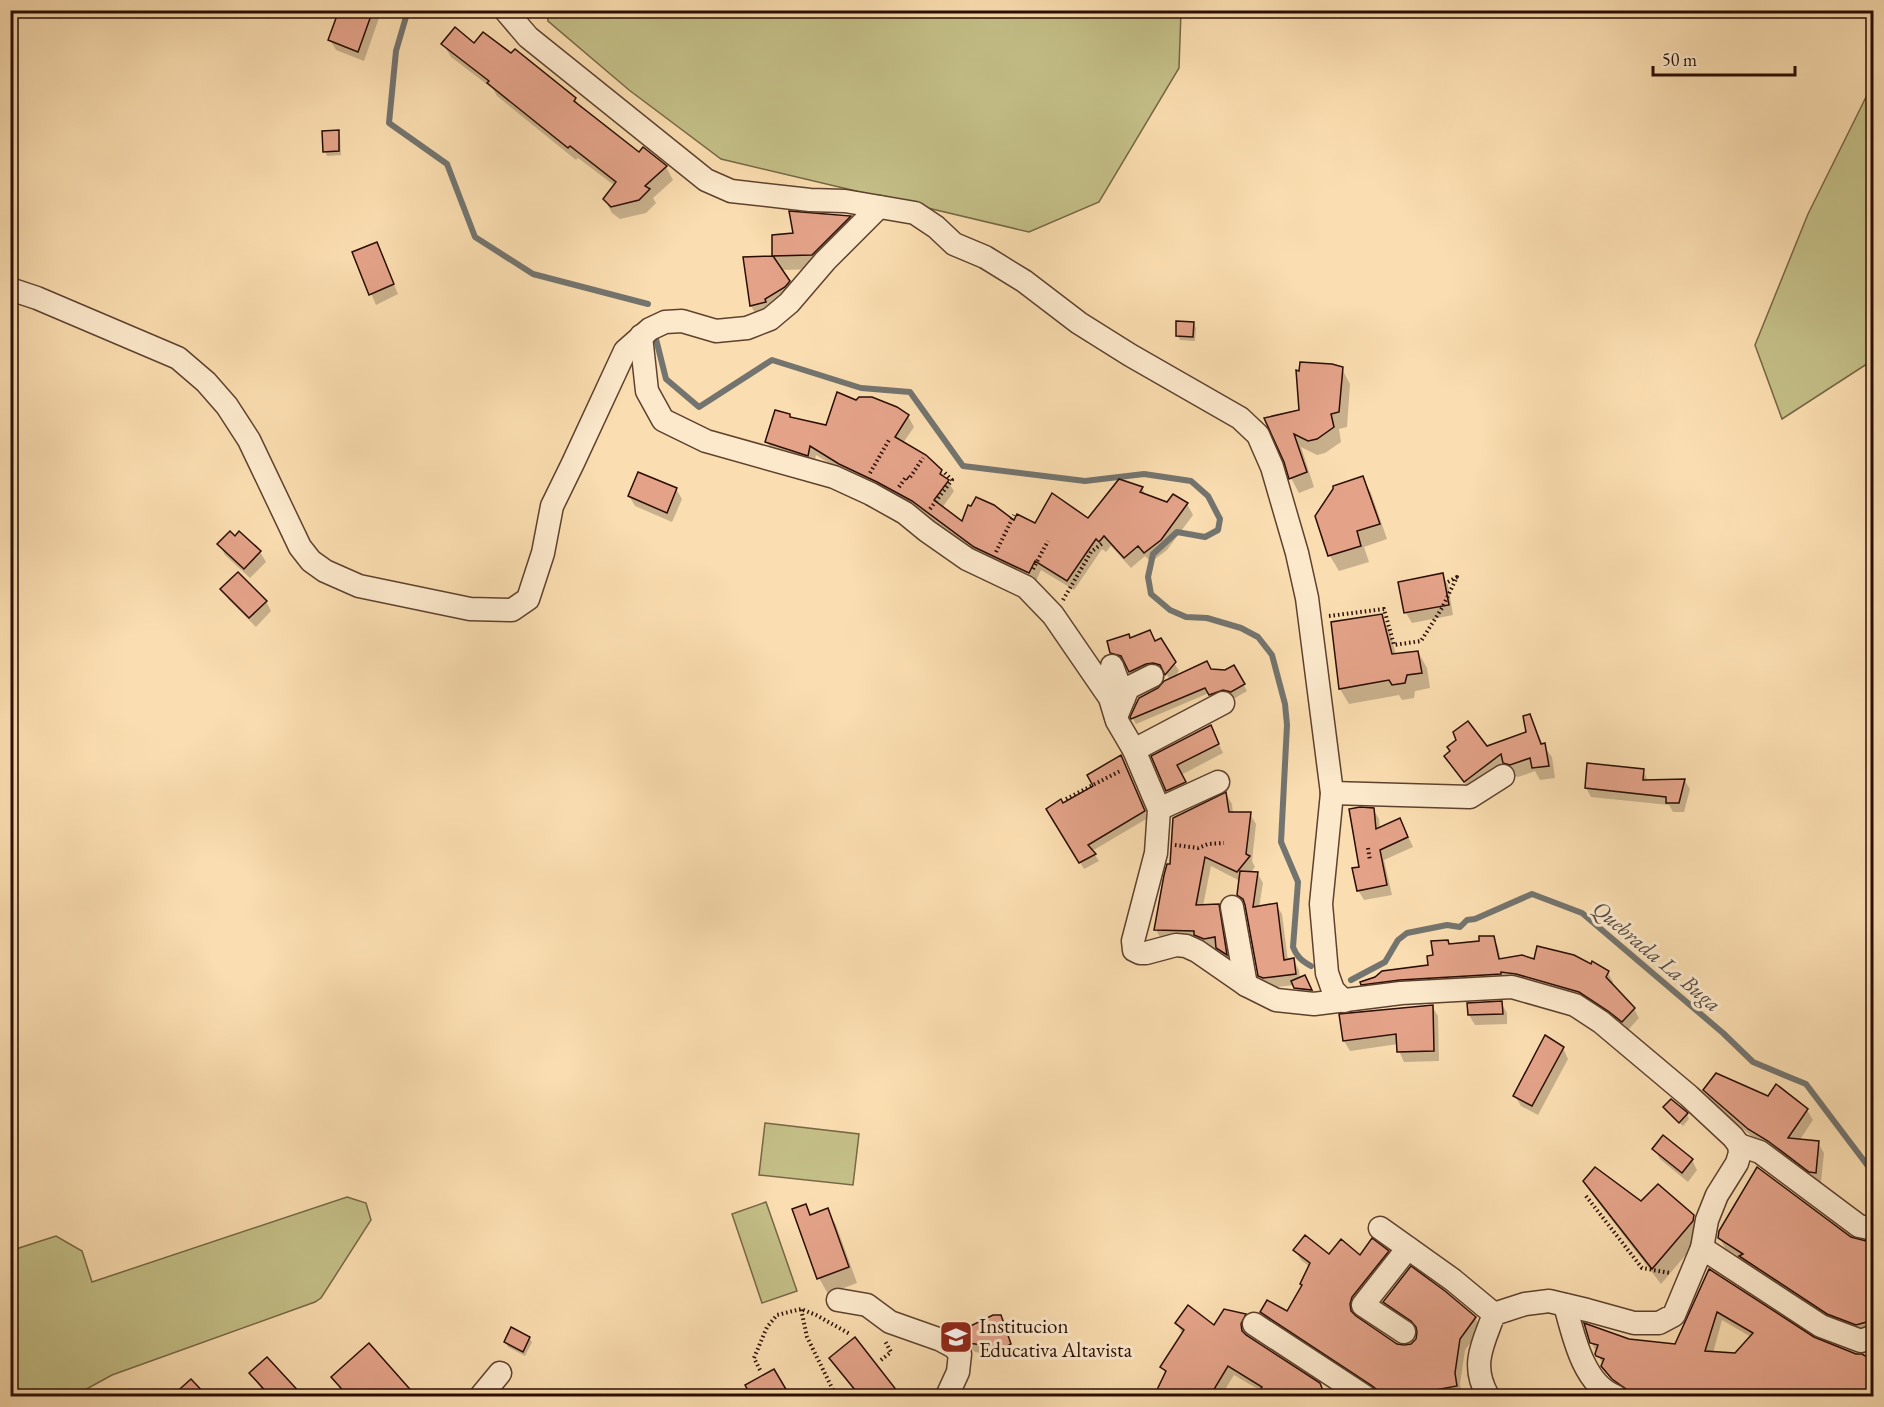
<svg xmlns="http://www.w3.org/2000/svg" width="1884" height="1407" viewBox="0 0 1884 1407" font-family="'EB Garamond',serif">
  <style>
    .green { fill: #c4bf87; stroke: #776645; stroke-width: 1.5 }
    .shadow { fill: #0003; fill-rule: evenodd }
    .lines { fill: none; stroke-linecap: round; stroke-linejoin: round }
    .stream { stroke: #73746f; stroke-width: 6 }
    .building { fill: #e4a389; stroke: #2a0d03; stroke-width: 1.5; fill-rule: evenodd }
    .minor-casing { stroke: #5e412e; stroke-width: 25 }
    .path { stroke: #2a0d03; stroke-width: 4; stroke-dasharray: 1.5 3; stroke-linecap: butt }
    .minor { stroke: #fce9cc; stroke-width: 22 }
    .labels { text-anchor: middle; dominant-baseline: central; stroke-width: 6; stroke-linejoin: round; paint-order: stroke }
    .poi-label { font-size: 21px; fill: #2a0d03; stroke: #fce9cc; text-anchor: start }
    .water-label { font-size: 22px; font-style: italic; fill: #554942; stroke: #fce9cc }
  </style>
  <rect width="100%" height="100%" fill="#faddb0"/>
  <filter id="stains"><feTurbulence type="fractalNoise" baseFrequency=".00333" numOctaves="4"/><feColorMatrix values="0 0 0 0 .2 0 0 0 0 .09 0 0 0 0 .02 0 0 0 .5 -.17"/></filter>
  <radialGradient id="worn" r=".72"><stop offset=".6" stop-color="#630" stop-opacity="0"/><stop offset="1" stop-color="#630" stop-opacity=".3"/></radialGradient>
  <g class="green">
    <path d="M547,11h634l-2,57 -80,134 -70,30 -308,-73 -92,-69 -81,-69z"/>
    <path d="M1873,83v277l-91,59 -27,-74 53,-131z"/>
    <path d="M765,1123l94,11 -6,51 -94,-10z"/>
    <path d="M347,1197l19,6 5,17 -50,78 -6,4 -203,73 -31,17 -1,4h-69v-139l8,-9 37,-12 26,15 10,31z"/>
    <path d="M766,1202l31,89 -35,12 -30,-89z"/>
  </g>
  <g class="shadow">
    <path d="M341,10h37l2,5 -16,46 -28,-11 -6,-10z"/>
    <path d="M443,44l32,2 100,53 5,8 59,47 4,-5 23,18 7,13 -20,18 3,5 -10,10 -26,6 -8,-6 -7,-13 10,-14 -37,-28 -2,2 -79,-64 -4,-7 -42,-32z"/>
    <path d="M338,132l2,4 1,19 -14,1 -2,-5z"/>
    <path d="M791,213l59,4 8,14 -38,38 -40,1 17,26 -38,24 -8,-14 -6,-48 29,-1 -1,-21 22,-2z"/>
    <path d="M377,244l21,50 -22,11 -22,-52z"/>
    <path d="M1193,323l3,5 -1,13 -15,-1 -2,-4z"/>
    <path d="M1342,369l8,15 -3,43 -8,2 2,13 -16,11 -8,2 -16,-8 13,40 -15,6 -8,-15 -5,-17 15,-50z"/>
    <path d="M856,402l52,14 6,11 -11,16 38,28 13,20 -12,17 21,16 52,-2 21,3 53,-5 53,-32 5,9 20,7h20l6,11 -26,35 -16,12 -6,-6 -14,12 -20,-22 -5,6 -4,-3 -28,41 -33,-20 -6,13 -54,-25 -165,-103 -2,11 -41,-13 -6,-11 22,-26 2,3 36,8z"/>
    <path d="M1362,478l9,15 16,46 -23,8 5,15 -30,9 -9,-15 -13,-40z"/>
    <path d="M676,489l6,10 -10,23 -37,-16 -6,-10z"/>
    <path d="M235,538l25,14 6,10 -16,16 -25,-23 -6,-11z"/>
    <path d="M1442,575l6,10 5,30 -41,8 -6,-10 -6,-30z"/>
    <path d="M222,589l44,12 5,10 -15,16 -28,-28z"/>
    <path d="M1381,616l9,16 6,23 22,-3 9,16 3,20 -15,3 -1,7 -12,2 -3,-5 -50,9 -9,-15z"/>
    <path d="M1131,640l24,2 5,-2 19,31 -5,7 37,-7 14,1 9,-5 13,24 -12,7 -8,-3 -14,6 -4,-8 -73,31 -4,-7 38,-37 -4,-7 -7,-2 -24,9 -9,-16 -9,-3 -6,-9z"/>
    <path d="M1530,715l13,30 9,12 3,21 -15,2 -5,-9 -17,6 -6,-2 -40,19 -26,-38 40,-8 41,-15z"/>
    <path d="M1215,736l8,17 -42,22 8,16 -16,8 -20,-42z"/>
    <path d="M1124,764l24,54 -56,33 7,10 -15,8 -36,-60 15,-4 32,-19z"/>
    <path d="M1643,770l5,11h37l5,8 -6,23h-11l-4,-7 -78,-8 -5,-9z"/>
    <path d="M1226,794l6,10 1,10h17l6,10 -4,37 3,6 -5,6 8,1 5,9 -4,25 17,-3 6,9 6,47 5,-1 6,10 1,9 7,2 5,13 -13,-1 -5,-8 -24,3 -5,-2 -5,-11 -13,-69 -9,-12 2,-13 -29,-15 -8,40 15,-1 6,11 8,48 -8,-6 -6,-10 -7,2 -49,-9 -6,-11 10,-54z"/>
    <path d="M1373,809l6,10 1,10 25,1 8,17 -29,13 8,35 -28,5 -6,-10z"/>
    <path d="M1493,937l5,10 3,13 34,1 73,12 5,9 -2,3 23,24 5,9 -11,12 -43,-29 -218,-8 -5,-9 67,-17 5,-11 13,-15 3,4 31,-3z"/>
    <path d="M1501,1003l6,10v11l-32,1 -6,-10z"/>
    <path d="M1432,1006l6,10 1,45 -35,1 -5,-11 -1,-7 -48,7 -6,-10 -4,-25z"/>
    <path d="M1563,1048l5,11 -30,56 -17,-9 -6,-10z"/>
    <path d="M1705,1090l63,8 39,12 6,10 -14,21 19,2 6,10 -3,29h-5l-61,-43 -45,-38z"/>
    <path d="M1668,1112l19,2 2,5 -6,7z"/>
    <path d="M1654,1149l38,11 5,10 -9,12 -28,-23z"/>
    <path d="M1585,1181l56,22 52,13 9,16 -1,5 -40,47 -67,-87z"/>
    <path d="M805,1206l6,10 16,-6 9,15 21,58 -29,11 -9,-16z"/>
    <path d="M1719,1237l132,1 23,7v87l-39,-8 -88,-57 -5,-8 -17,-11z"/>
    <path d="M1295,1250l34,6 32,1 27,-5 5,10 -35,45 -4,8 42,30h15l6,-5 2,-9 -29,-19 -5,-10 90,16 6,10 -16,22 -5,34 2,12h-83l-111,-74 -6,-10 25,1 16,-28 7,-18 -9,-7z"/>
    <path d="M1709,1271l104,68 61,24v33h-244l-11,-7 -10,-13 -18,-34 38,-1 47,5zM1722,1320l29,17 -16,18 -22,-2z"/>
    <path d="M1245,1315l5,10 -4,10 73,49 7,12h-69l4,-5 -27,-16 -13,21h-65l10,-21 -4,-8 20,-34 -6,-10 38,4z"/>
    <path d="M1000,1317l5,8h-2l9,26 2,-1 2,4 -6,4 -35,-6 -7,-7 -6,-10z"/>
    <path d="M529,1338l3,4 -7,14 -17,-9 -3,-5z"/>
    <path d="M855,1340l44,56h-41l-27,-38z"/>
    <path d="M267,1359l34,37h-35l-15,-23z"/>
    <path d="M333,1377l78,17 2,2h-68z"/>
    <path d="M103,1388l7,8h-17z"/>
    <path d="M1058,1389l4,7h-14z"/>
  </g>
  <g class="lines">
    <g class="stream">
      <path d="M408,10l-12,41 -7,72 58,41 28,73 58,37 115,30"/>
      <path d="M655,335l11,44 33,28 73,-47 89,28 49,4 53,74 122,15 59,-7 47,7 17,15 12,23 -2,11 -13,7 -28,-5 -24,22 -5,23 3,17 19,16 16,7 21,1 34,10 17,9 14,18 13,49 2,21 -6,117 17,40 -5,65c4,10 9,14 18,19"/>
      <path d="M1351,980l34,-18 13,-22 9,-7 40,-8 13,2 7,-7 8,-1 57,-25 50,19 141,120 30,29 53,22 68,90"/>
    </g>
  </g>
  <g class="building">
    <path d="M339,10h34l-15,42 -30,-12z"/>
    <path d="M455,27l19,16 9,-11 28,21 4,-4 61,49 -2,3 65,51 4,-5 24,19 -22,20 5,3 -11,11 -28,7 -8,-8 13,-17 -46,-36 -2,2 -81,-65 2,-2 -48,-37z"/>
    <path d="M339,130v21l-16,1 -1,-21z"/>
    <path d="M789,211l62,5 -39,39 -39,1 17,25 -5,6 -20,12 1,3 -16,4 -7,-49 29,-1v-21l21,-2z"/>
    <path d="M377,242l17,42 -25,11 -17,-43z"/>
    <path d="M1176,321l18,1 -1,15 -17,-1z"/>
    <path d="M1300,362l32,2 11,3 -4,45 -8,2 3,13 -17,12 -9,2 -14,-7 13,38 -18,7 -5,-17 -20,-44 35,-8 -3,-40 3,1z"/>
    <path d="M837,392l19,8 3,-3h13l25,10 12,8 -14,22 31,18 16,15 -2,4 9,6 -15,20 28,21 6,-16 3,1 5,-9 18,8 20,15 3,-6 18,9 17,-30 36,25 31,-39 24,8 -3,5 27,10 6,-8 15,9 -27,37 -17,13 -6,-7 -14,12 -20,-22 -5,6 -3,-3 -29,42 -32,-20 -6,12 -55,-26 -62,-46 -35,-19 -38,-18 -29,-18 -2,10 -43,-14 10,-32 15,4v3l36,8z"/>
    <path d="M638,472l39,16 -10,25 -39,-17z"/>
    <path d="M1363,476l17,48 -23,7 4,15 -33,10 -13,-40 18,-27v-3z"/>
    <path d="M230,531l5,5 4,-5 22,20 -17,18 -27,-25z"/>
    <path d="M238,572l29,29 -18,17 -29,-29z"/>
    <path d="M1443,573l6,32 -45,8 -6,-31z"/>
    <path d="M1382,614l10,40 26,-3 4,22 -15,2 -2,8 -13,2 -3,-5 -50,9 -8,-67z"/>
    <path d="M1150,630l5,11 6,-3 15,24 -11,13 -5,-10 -7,-2 -7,1 -17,8 -8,-16 -11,-3 -3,-12 22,-7 1,4z"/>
    <path d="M1207,661l4,8 14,1 9,-5 11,19 -14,8 -8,-2 -14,5 -4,-7 -74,31 -1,-2 9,-19 19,-10 6,-7z"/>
    <path d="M1530,714l11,30 4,-1 4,23 -17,2 -2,-10 -20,7 -7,-2 -2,-9 -37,28 -20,-26 6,-5 -3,-4 9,-7 -3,-8 15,-11 19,25 39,-14 -3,-16z"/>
    <path d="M1211,725l8,19 -42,21 9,17 -20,9 -15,-35z"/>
    <path d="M1121,755l24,56 -57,34 8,9 -17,9 -33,-54 15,-10 2,4 30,-17 -6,-11z"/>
    <path d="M1587,763l57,6 -1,11 42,-1 -6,24h-13v-6l-81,-9z"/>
    <path d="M1226,792l3,20h22l-5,42 4,2 -13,16 -32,-15 -9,48 23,-1 8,51 -11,-7 -1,-11 -11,2 -10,-4v-4l-40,-1 10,-55 3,-11h3l3,-46z"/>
    <path d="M1360,807l14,1 2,21 24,-11 8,19 -28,13 7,35 -30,6 -5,-23 7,-1 -10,-58z"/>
    <path d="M1240,871l18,1 -5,35 24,-4 7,57 10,-2 2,16 -33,4 -5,-2 -13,-71 -2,-6 -6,-4z"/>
    <path d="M1479,936h15l5,23 23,-4 12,4 3,-13 37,9 17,9 1,-3 17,10 -3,6 29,31 -13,14 -14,-11 -29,-19 -63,-18 -15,-2v2l-101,6 -39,5 -1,-3 15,-5 7,-6 46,-6 -1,-9 6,-1 -2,-14 17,-1 1,4 30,-3z"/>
    <path d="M1305,975l7,15 -18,-2 -3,-7z"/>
    <path d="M1502,1001l1,13 -35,1 -1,-12z"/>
    <path d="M1433,1005l1,46 -37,1 -1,-18 -53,7 -4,-27z"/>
    <path d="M1545,1035l19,12 -32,59 -19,-10z"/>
    <path d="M1716,1073l52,23 8,-12 32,25 -20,29 31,3 -3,32 -7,-1 -41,-31 -20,-12 -45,-39z"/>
    <path d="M1671,1099l17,14 -9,10 -16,-16z"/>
    <path d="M1663,1135l30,24 -11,14 -30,-24z"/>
    <path d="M1595,1167l46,34 17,-17 36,31 -1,6 -41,48 -69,-88z"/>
    <path d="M1757,1167l94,70 23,6v71l-4,7 -14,4 -29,-11 -88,-58 4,-2 -25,-16 1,-7z"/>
    <path d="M806,1204l4,11 18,-7 21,59 -32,12 -25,-70z"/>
    <path d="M1305,1235l24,19 12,-15 19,16 12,-17 17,13 -37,46 -2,7 1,7 5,5 41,28 7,1 7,-1 5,-5 1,-7 -1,-5 -5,-6 -28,-19 28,-36 34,25 31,26 -16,22 -5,34 2,13 -55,10h-25l-1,-7 -5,-4 -111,-73 7,-12 20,11 15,-26 -2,-1 10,-21 -17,-13z"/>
    <path d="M1709,1269l105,68 42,17h6l12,7v35h-237l-9,-3 -2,-4 -14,-10 -11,-13 3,-7 -8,-3 -1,-2 3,-9 -8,-2 -6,-20 45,16 46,5zM1717,1312l36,21 -18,20 -30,-2z"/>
    <path d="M1188,1305l26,20 10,-16 22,5 -5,10 1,7 4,4 74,48 5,13h-69l6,-9 -34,-21 -18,30h-56l12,-25 -6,-4 24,-37 -9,-7z"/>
    <path d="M993,1315h8l10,29 -7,4 -36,-5 -8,-8 4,-6z"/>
    <path d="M511,1327l19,10 -7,15 -19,-10z"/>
    <path d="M855,1337l46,59h-41l-31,-38z"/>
    <path d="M369,1343l47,53h-68l-17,-19z"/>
    <path d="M267,1357l36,39h-33l-21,-23z"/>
    <path d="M774,1369l16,27h-39l-6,-11z"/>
    <path d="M191,1379l16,17h-35z"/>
  </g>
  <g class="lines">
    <defs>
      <g id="minor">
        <path d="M505,10l23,27 178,143 25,11 79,9 35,1 70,12 21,14 18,17 31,13 39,24 55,42 51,32 110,63 18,17 14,32 25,86 10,45 25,195 -11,111 6,69 6,17 11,11"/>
        <path d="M10,289l27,9 141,60 28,24 21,24 22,34 51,107 11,14 14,10 34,15 111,23 42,1 16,-11 15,-46 9,-47 21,-43 52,-112 25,-22 15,-7 17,-1 34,10 31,-3 23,-9 19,-16 36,-42 54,-54"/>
        <path d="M641,336l6,55 16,29 43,21 128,36 37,17 34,19 22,18 40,28 59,28 27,28 57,83 7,23 17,29 25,59 -3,44 -23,88 1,9 6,3h6l30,-8 10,1 11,5 49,34 30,15 38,4 87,-11 111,-6 63,18 26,17 88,74 44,41 6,8 1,8 -3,10 -20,32 -10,25 -5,28 -28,67 -15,8h-25l-47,-13 -38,-9 -24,3 -31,10c-11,30 -24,51 -6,82"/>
        <path d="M1112,666l12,32"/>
        <path d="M1116,717l12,-29 24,-12"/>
        <path d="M1134,750l89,-47"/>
        <path d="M1332,793l138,4 33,-21"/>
        <path d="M1159,809l59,-27"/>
        <path d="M1232,907l14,78"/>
        <path d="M1739,1145l21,7 99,74 15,3"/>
        <path d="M1380,1228l73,52 41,34"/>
        <path d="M1702,1248l119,78 40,15 13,-5"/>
        <path d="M838,1300l29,5 23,17 51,18 13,7 6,7 -2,18 -11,24"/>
        <path d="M1565,1305c8,29 18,79 50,91"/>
        <path d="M1254,1324l110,72"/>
        <path d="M1404,1332l-41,-27 45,-57"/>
        <path d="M481,1396l19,-23"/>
      </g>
    </defs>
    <use href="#minor" class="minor-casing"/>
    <g class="path">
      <path d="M870,473l19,-33"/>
      <path d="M899,487l7,-10 3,2 14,-21"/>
      <path d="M930,509l22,-29 -8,-8"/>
      <path d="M996,552l18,-37"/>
      <path d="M1033,569l15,-28"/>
      <path d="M1063,600l28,-48 13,-10"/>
      <path d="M1329,616l55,-7 10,36 27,-4 21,-33 15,-31 -9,5"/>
      <path d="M1066,799l56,-29"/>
      <path d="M1175,845l23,3 10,-4 16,-1"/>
      <path d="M1368,848l2,13"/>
      <path d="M1586,1196l56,72 28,5"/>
      <path d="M881,1360l10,-8 -6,-11"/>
      <path d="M760,1370l-6,-12 13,-31 10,-12 24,-6"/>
      <path d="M835,1394l-28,-57 -6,-28 15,6 34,19"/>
      <path d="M907,1395l5,1"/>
    </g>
    <use href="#minor" class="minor"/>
  </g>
  <defs>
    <symbol id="school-square" viewBox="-11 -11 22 22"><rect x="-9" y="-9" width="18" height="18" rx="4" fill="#8f2418" stroke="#fce9cc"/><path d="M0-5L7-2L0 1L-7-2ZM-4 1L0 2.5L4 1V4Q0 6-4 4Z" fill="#fff"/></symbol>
  </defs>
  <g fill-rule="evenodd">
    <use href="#school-square" x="937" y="1318" width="38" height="38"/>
  </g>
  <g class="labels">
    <g class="poi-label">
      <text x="979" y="1325">Institucion<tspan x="979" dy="24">Educativa Altavista</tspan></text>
    </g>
    <g class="water-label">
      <text transform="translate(1657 956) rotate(40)">Quebrada La Buga</text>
    </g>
  </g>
  <rect width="1884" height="1407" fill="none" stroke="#faddb0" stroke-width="36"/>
  <rect x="12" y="12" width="1860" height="1383" fill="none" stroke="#2a0d03" stroke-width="3"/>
  <rect x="18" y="18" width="1848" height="1371" fill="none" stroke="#2a0d03" stroke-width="1.5"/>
  <path d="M1653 66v9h142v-9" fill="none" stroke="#2a0d03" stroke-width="3"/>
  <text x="1662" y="66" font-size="18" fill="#2a0d03" stroke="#fce9cc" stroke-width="4.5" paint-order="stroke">50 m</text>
  <rect width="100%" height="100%" filter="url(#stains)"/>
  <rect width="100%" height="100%" fill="url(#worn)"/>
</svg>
